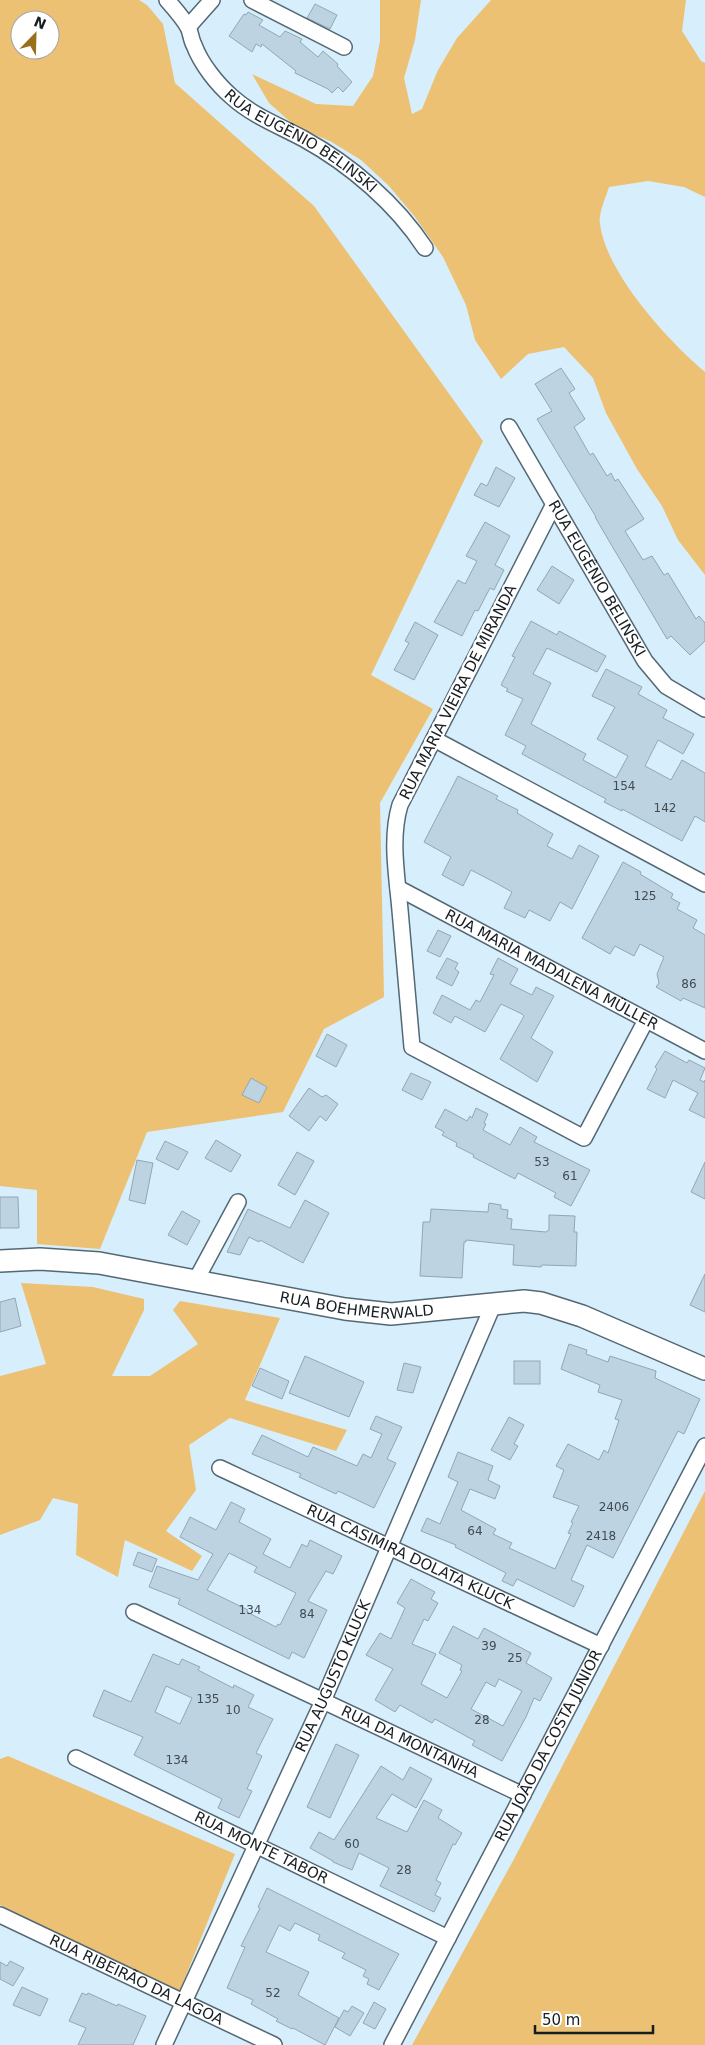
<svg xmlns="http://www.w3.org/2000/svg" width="705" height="2045" viewBox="0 0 705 2045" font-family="'DejaVu Sans',sans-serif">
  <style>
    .green { fill: #ecc173; fill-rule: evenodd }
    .building { fill: #bdd3e1; stroke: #92a7b4; fill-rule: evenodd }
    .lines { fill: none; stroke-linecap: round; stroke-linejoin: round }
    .street-casing { stroke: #546874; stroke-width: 18 }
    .secondary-casing { stroke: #546874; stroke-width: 24 }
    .street { stroke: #fff; stroke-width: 15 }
    .secondary { stroke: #fff; stroke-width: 21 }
    .labels { text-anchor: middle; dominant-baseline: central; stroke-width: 4.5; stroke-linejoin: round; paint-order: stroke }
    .number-label { font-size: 12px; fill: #404b52 }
    .street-label { font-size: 15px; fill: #161e23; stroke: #fff }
  </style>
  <rect width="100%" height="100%" fill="#d7eefc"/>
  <g class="green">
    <path d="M0,0h139l8,5 16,19 12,59 139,123 169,235 -112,234 62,34 -53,94 4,194 -60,32 -41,83 -136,20 -47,117 -63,-5v-54l-37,-4zM20,20h30v30h-30z"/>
    <path d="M380,0h41l-6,40 -11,38 8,36 10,-5 16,-39 19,-32 34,-38h195l-4,31 19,30 4,2v134l-21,-10 -36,-6 -39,6c-3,10 -11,27 -9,37 6,49 68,117 105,148v203l-27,-35 -16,-34 -25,-37 -31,-56 -13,-35 -29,-31 -36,7 -27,25 -26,-39 -9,-35 -23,-48 -28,-40 -26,-31 -28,-26 -31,-19 -34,-14 -27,-24 -17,-29 64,30 37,2 20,-30 7,-35z"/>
    <path d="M21,1283l72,4 51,12v11l-32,66h38l48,-32 -25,-34 7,-9 100,17 -35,82 102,30 -11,21 -106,-33 -41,27 7,45 -30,41 36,25 -10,15 -67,-31 -7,37 -42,-22 2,-51 -25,-6 -13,22 -40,15v-159l46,-12z"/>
    <path d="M705,1491v554h-293l102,-186z"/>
    <path d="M8,1756l227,98 -57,141 -178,-90v-146z"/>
  </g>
  <g class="building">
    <path d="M315,4l22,11 -7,14 -23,-11z"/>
    <path d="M248,12l15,8 -4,5 21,12 5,-6 17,8 -2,3 18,15 5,-6 15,13 -1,2 15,16 -9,10 -5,-5 -6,6 -4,-4 -33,-16 1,-2 -34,-27 -1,3 -5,-3 -4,8 -23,-16 15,-22 2,1z"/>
    <path d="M561,368l14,21 -6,4 16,26 -11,8 16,28 3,-2 14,23 4,-3 4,8 3,-2 26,40 -19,12 18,29 9,-4 12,19 4,-2 28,46 3,-3 6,7v18l-15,14 -19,-19 -4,3 -55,-93 -17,-29h1l-59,-98 15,-8 -17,-27z"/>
    <path d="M496,467l19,11 -16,29 -25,-12 7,-12 6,3z"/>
    <path d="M485,522l25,14 -15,29 9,5 -10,20 -4,-2 -12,23 -3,-1 -13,26 -28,-14 24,-42 7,4 12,-23 -11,-5z"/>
    <path d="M552,566l22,14 -15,24 -22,-14z"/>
    <path d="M531,621l26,14 2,-4 47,25 -9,16 -50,-24 -14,26 18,9 -20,41 55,30 -3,6 33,18 12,-22 -31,-17 18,-32 -23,-11 14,-27 36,18 -4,7 29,16 -4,8 31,16 -11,20 -25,-14 -13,26 26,14 11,-20 23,13v49l-10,-6 -13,25 -60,-32v2l-18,-9 2,-3 -84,-45 4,-8 -21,-11 18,-36 -17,-8 2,-2 -7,-4 14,-28 -3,-1z"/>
    <path d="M415,622l23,13 -24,45 -20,-10 15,-27 -4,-2z"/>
    <path d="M458,776l40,20 -2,3 22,11 -1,3 36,21 -6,12 25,13 7,-14 20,11 -27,53 -12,-7 -10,19 -21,-11 -4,8 -21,-10 8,-16 -16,-9 -25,-13 -8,16 -21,-11 9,-18 -27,-15z"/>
    <path d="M623,862l18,10 -1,2 33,20 -2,4 9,5 -3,6 20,11 -4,8 12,7v73l-22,-10 -2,3 -25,-14 3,-4 -2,-9 7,-17 -24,-13 -6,12 -19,-10 -5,8 -28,-16z"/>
    <path d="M438,930l13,6 -11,21 -13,-6z"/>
    <path d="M447,958l11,5 -3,6 4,3 -7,14 -16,-8z"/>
    <path d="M498,958l20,11 -8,15 22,11 4,-8 18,9 -23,42 22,14 -16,30 -37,-23 24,-43 -2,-2 -21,-10 -16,28 -30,-16 -4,7 -18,-10 9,-18 28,15 6,-10 4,2 14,-27 -4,-1z"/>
    <path d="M327,1034l20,11 -11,22 -20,-11z"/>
    <path d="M665,1051l22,12 2,-3 16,8 -5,12 4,2 1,-2v38l-16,-8 9,-17 -25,-13 -8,18 -18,-9 10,-20 -2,-2z"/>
    <path d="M411,1073l20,9 -9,18 -20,-10z"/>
    <path d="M251,1078l16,9 -8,16 -17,-8z"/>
    <path d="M309,1088l13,9 4,-2 12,9 -12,17 -6,-5 -11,15 -20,-15z"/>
    <path d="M476,1108l12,6 -4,9 2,1 -3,6 27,15 10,-18 17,10 -3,5 56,28 -19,36 -17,-9 2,-4 -38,-20 -3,6 -42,-22 1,-2 -18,-9 1,-3 -15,-8 2,-3 -9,-5 10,-18 22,12 3,-5 2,2z"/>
    <path d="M216,1140l25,15 -10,17 -26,-14z"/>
    <path d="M165,1141l23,11 -10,18 -22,-11z"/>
    <path d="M297,1152l17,9 -19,34 -17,-10z"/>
    <path d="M137,1160l16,3 -8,41 -16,-4z"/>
    <path d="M705,1162v37l-14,-7z"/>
    <path d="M0,1197h18l1,31h-19z"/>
    <path d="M305,1200l24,13 -26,50 -43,-23 -1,2 -10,-5 -9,18 -13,-3 21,-43 42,19z"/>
    <path d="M489,1203l12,2v4l7,1 -1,8 5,1 -1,10 35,3 3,-2v-15l26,1 -1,16h3l-1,34 -34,-1 -1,2 -28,-2 1,-20 -48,-5v2h-2l-2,36 -42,-2 3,-54h7l1,-13 57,3z"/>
    <path d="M182,1211l18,10 -13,24 -19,-10z"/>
    <path d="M705,1274v38l-15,-7z"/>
    <path d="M15,1298l6,28 -21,6v-30z"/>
    <path d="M569,1344l18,6 -1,4 22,8 2,-6 46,15 -1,7 45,21 -16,35 -6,-3 -65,127 -26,-13 -16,35 13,6 -10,21 -57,-28 -4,7 -11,-5 4,-8 -51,-26 1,-2 -35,-14 6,-13 13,6 18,-42 -10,-5 10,-25 35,14 -5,14 12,6 -5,13 -25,-10 -9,21 35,19 -3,5 19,9 -3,5 46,21 16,-35 -3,-1 5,-10 -2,-1 8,-16 -26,-9 11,-27 -8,-4 12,-22 31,16 5,-10 4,3 11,-33 -4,-1 7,-19 -24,-8 2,-7 -39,-16z"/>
    <path d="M305,1356l59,26 -15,35 -60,-24z"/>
    <rect x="514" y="1361" width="26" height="23"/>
    <path d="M404,1363l17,4 -8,26 -16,-3z"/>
    <path d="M260,1368l29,13 -7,18 -30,-13z"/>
    <path d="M376,1416l26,11 -15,32 9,4 -22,45 -36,-17 -2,3 -37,-17 2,-3 -49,-20 10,-19 46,22 5,-10 44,19 6,-12 8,4 11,-24 -12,-5z"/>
    <path d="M509,1417l15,8 -10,19 4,2 -8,14 -19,-10z"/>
    <path d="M231,1502l14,7 -6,13 32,17 -8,15 27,14 12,-24 5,3 3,-7 32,16 -9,18 -7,-3 -18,30 19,9 -23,48 -12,-6 -3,7 -111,-55 2,-5 -31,-12 8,-21 41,14 15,-26 -33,-17 10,-20 26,13zM229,1553l28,14 -3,5 42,21 -16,32 -2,-1 -2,3 -29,-15 1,-2 -41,-20z"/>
    <path d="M138,1552l19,7 -5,13 -19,-7z"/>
    <path d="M411,1579l24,13 -4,7 7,4 -10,18 -4,-2 -12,25 24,10 -15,30 26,14 15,-27 -2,-1 2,-5 -23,-12 14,-27 25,13 6,-11 47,25 -5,10 26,15 -12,23 -6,-3 -8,19 -24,44 -30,-16 3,-4 -40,-22 -3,4 -32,-18 -5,7 -20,-12 18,-31 -27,-14 14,-22 11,6 14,-31 -8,-5zM499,1679l23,12 -19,35 -32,-17 15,-27 9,5z"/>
    <path d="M153,1654l26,11 3,-6 18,8 -2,3 35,18 1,-3 20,10 -6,12 25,12 -17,34 6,3 -15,33 5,2 -13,27 -21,-10 4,-9 -88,-44 9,-18 -50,-21 11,-26 27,12zM166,1686l26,12 -12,26 -25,-12z"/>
    <path d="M336,1744l23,11 -29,63 -23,-11z"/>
    <path d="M381,1766l22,14 7,-13 22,12 -16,29 -24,-14 -16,24 31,14 17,-32 18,10 -4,8 24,15 -7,12 -2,-1 -17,36 5,3 -6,12 6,3 -7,14 -54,-26 9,-18 -30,-15 -7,17 -19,-8v-1l-23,-13 9,-16 15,8z"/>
    <path d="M267,1888l132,66 -20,36 -12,-6 2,-5 -6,-3 3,-6 -24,-12 3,-5 -27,-13 2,-5 -25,-12 -5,8 -11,-6 -13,27 43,20 -11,23 41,23 -14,27 -32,-17 -1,1 -16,-8 2,-2 -27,-15 2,-4 -26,-12 18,-41 -4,-1 19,-38 -2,-1z"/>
    <path d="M10,1961l14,7 -11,18 -13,-7v-17l7,4z"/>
    <path d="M22,1987l26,12 -8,17 -27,-11z"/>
    <path d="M82,1993l5,2 1,-2 29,13 1,-2 28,12 -13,29h-55l8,-17 -17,-7z"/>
    <path d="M374,2002l12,7 -11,20 -12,-6z"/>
    <path d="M352,2006l12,7 -14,23 -15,-9 9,-17 4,2z"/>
  </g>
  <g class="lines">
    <defs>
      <g id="street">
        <path id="s1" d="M167,0c7,8 16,18 21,27 3,6 3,13 6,18 7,19 23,39 38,52 21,19 48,29 72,42 47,26 92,65 121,109"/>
        <path d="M252,0l92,47"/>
        <path d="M188,27l24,-27"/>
        <path id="s2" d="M509,427l136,234 21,25 39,23"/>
        <path d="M554,504l-154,301c-10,33 -3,71 0,105 4,46 8,92 12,137l172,91 62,-118"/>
        <path d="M434,739l271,145"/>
        <path id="s3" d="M398,888l307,163"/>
        <path d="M196,1280l42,-78"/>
        <path id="s4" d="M220,1468l381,178"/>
        <path id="s5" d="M134,1612l389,183"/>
        <path id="s6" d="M76,1758l372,180"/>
        <path id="s7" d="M0,1915l274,130"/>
        <path id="s8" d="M164,2045l159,-344 171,-398"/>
        <path id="s9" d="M392,2045l313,-599"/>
      </g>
      <g id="secondary">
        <path id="s10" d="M0,1261l40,-2 59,4 246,46 46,5 133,-13 17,2 41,13 123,53"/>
      </g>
    </defs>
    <use href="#street" class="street-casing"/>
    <use href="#secondary" class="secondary-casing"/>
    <use href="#street" class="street"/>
    <use href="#secondary" class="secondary"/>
  </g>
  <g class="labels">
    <g class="number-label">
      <text x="624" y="786">154</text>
      <text x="665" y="808">142</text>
      <text x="645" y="896">125</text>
      <text x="689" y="984">86</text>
      <text x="542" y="1162">53</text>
      <text x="570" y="1176">61</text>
      <text x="614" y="1507">2406</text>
      <text x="475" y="1531">64</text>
      <text x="601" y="1536">2418</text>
      <text x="250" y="1610">134</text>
      <text x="307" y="1614">84</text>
      <text x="489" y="1646">39</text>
      <text x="515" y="1658">25</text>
      <text x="208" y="1699">135</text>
      <text x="233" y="1710">10</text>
      <text x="482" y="1720">28</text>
      <text x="177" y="1760">134</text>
      <text x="352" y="1844">60</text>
      <text x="404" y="1870">28</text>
      <text x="273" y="1993">52</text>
    </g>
    <g class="street-label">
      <text stroke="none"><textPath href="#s1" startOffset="200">RUA EUGÊNIO BELINSKI</textPath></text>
      <text stroke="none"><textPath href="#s2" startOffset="175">RUA EUGÊNIO BELINSKI</textPath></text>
      <text transform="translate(458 692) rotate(-63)">RUA MARIA VIEIRA DE MIRANDA</text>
      <text stroke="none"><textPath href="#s3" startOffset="174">RUA MARIA MADALENA MÜLLER</textPath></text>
      <text stroke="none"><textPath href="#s10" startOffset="361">RUA BOEHMERWALD</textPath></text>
      <text stroke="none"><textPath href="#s4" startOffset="210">RUA CASIMIRA DOLATA KLUCK</textPath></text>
      <text stroke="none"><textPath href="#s8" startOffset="406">RUA AUGUSTO KLUCK</textPath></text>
      <text stroke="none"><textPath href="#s5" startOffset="305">RUA DA MONTANHA</textPath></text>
      <text stroke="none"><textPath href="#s9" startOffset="338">RUA JOÃO DA COSTA JÚNIOR</textPath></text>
      <text stroke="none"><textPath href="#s6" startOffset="206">RUA MONTE TABOR</textPath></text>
      <text stroke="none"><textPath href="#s7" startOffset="151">RUA RIBEIRÃO DA LAGOA</textPath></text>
    </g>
  </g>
  <g transform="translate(35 35) rotate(23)"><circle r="24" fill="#ffffff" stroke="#a2a5a7"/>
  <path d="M0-4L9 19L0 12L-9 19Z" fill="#98701c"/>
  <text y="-8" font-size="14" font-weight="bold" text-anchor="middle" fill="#161e23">N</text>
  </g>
  <path d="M535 2025v8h118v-8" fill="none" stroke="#161e23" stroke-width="2.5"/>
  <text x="542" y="2025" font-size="15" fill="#161e23" stroke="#ffffff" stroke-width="4" paint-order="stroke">50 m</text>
</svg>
